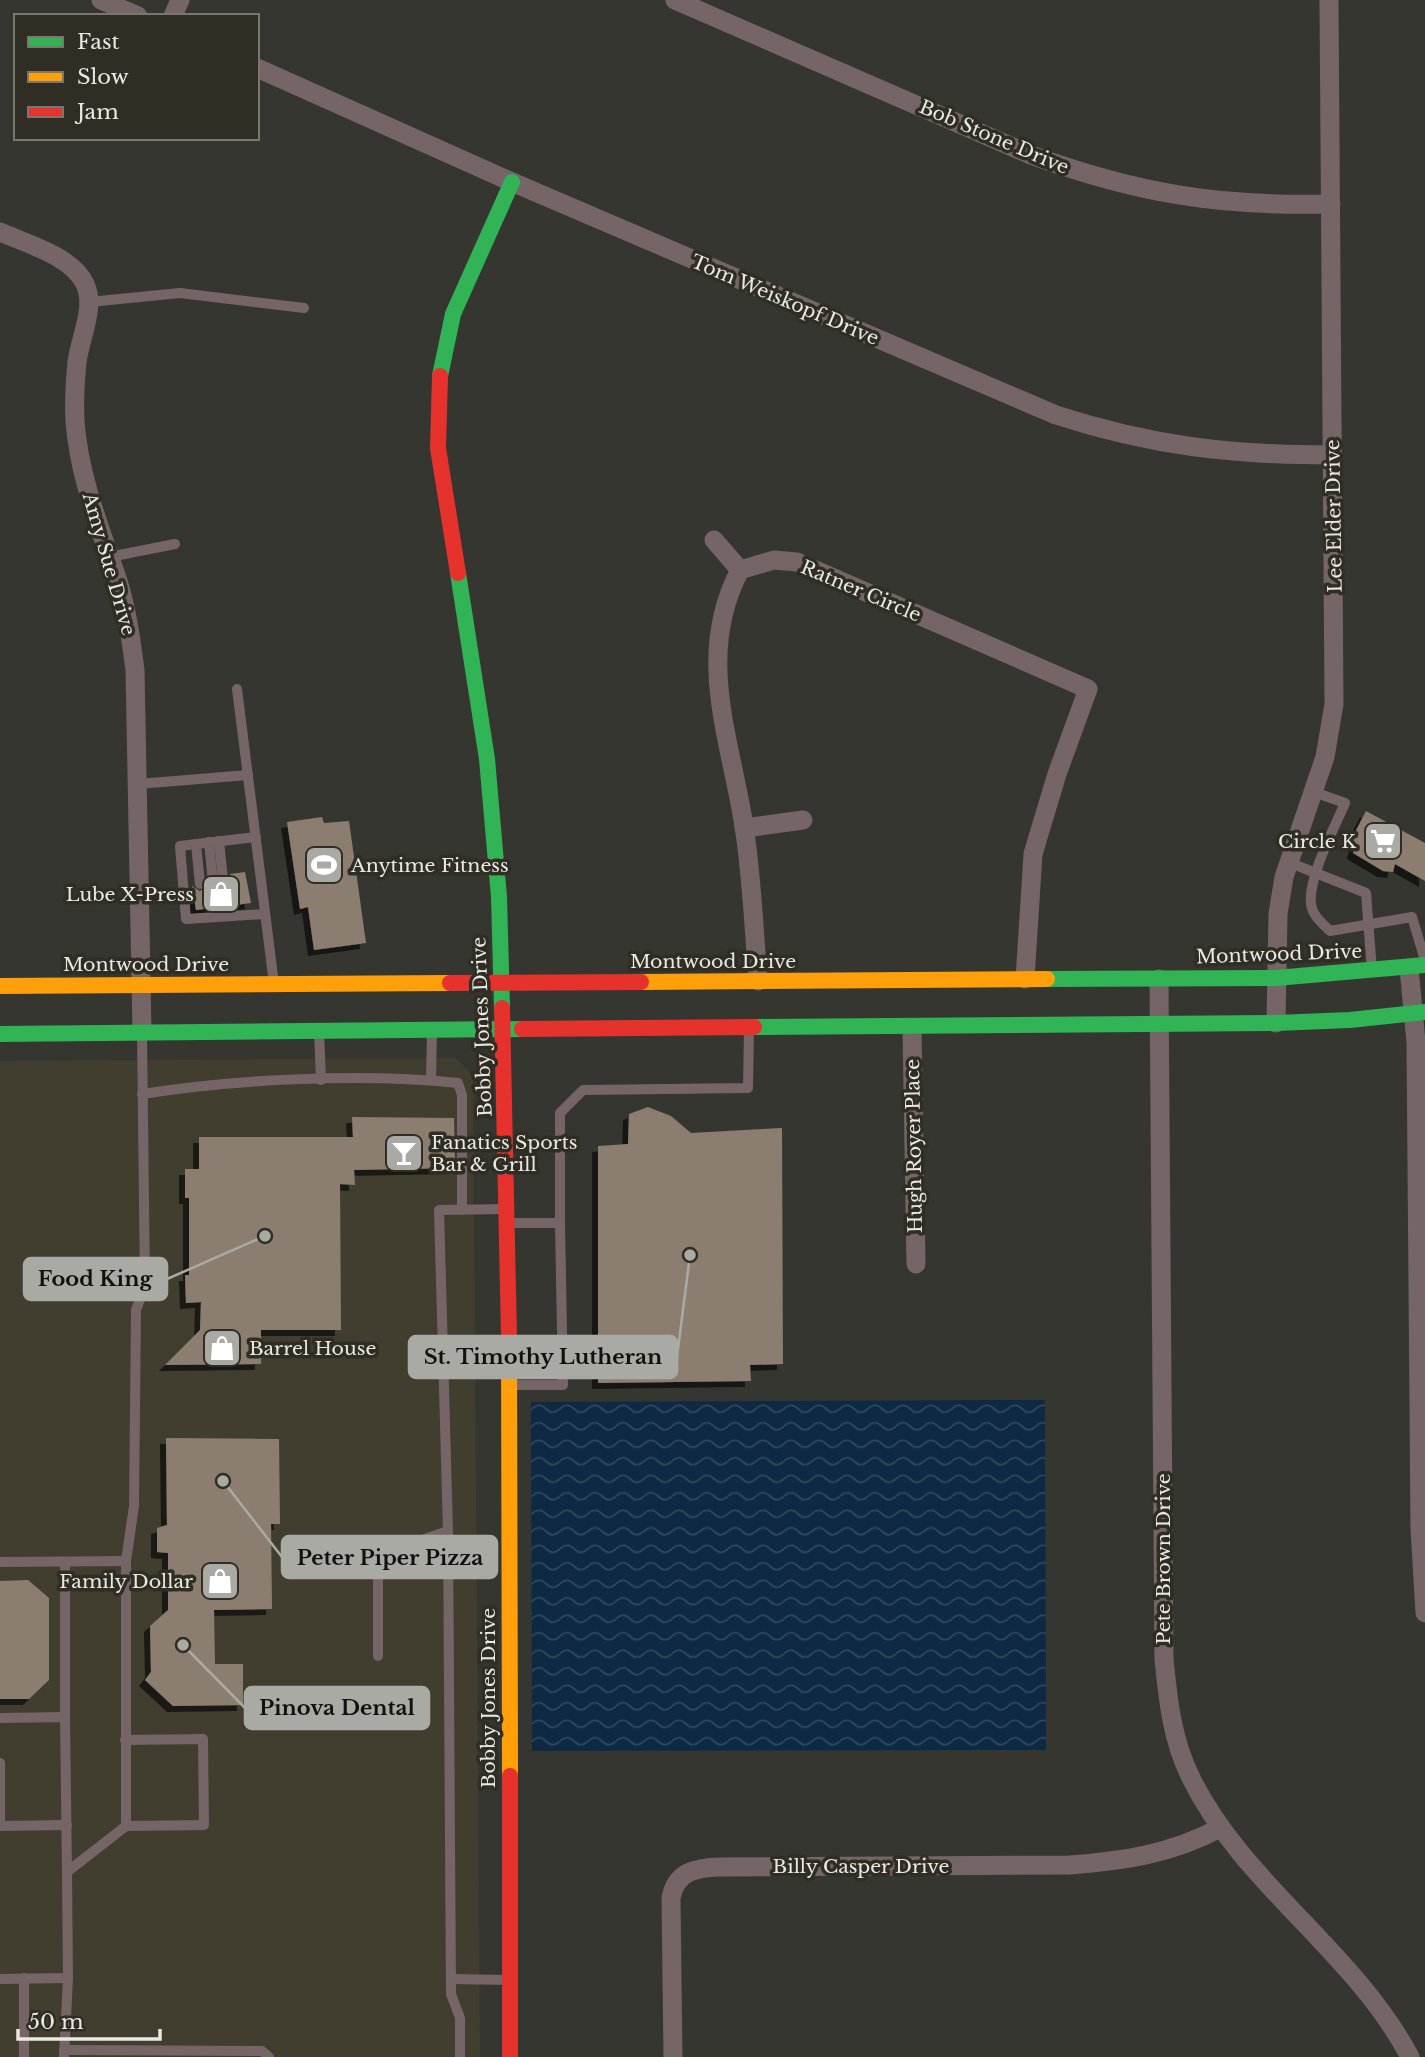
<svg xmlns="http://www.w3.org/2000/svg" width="1425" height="2057" viewBox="0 0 1425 2057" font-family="'Libre Baskerville',serif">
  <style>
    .built { fill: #413e30 }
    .water { fill: url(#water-waves) }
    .building { fill: #8b7e70; filter: url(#shadow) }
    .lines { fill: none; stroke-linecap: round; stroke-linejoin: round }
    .lane { stroke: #756567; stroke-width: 10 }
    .street { stroke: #756567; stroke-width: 19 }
    .fast { stroke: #30b455; stroke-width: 16 }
    .slow { stroke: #ff9f0a; stroke-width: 16 }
    .jam { stroke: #e5322d; stroke-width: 16 }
    .labels { text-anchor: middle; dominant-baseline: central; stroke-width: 7; stroke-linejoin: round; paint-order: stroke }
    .street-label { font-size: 19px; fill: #e9e8e2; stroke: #2f2d24 }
    .poi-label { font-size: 19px; fill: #e9e8e2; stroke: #2f2d24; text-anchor: end }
    .leader { fill: none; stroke: #aaaaa4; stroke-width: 2.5 }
    .callout-dot { fill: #aaaaa4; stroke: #2f2d24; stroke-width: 2.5 }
    .callout { fill: #aaaaa4; stroke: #aaaaa4; stroke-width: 2.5 }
    .callout-label { font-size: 21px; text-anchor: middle; font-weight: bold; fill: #111 }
  </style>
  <defs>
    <pattern id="water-waves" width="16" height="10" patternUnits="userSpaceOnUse" patternTransform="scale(1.75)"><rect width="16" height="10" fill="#0d2943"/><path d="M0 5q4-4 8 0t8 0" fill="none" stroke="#30485e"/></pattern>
    <filter id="shadow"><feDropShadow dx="-6" dy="6" stdDeviation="0" flood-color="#0009"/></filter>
  </defs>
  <rect width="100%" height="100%" fill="#363631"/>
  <path class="built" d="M455,1058l18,18 7,981h-480v-996z"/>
  <path class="water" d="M1045,1400l1,350 -514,1 -1,-349z"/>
  <g class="building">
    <path d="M1366,811l59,32v38l-30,-17 -2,8 -10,-1 -30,-18 2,-8 -5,-3z"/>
    <path d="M322,817l2,6 25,-2 17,122 -52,7 -6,-43 -8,2 -13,-87z"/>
    <path d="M245,872l6,31 -55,7 -4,-24 8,5 7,-5 6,3 11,-2 6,-5v-8z"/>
    <path d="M648,1107l23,9 20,17 91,-5 1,236 -33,1 1,16 -153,2v-237l30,-2 1,-30z"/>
    <path d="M352,1117l102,1 1,50 -101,2 1,15 -15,-1 1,146h-80v34l-96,1 35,-35 1,-28 -15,1 -1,-28h4v-77h-4v-29h14v-32h154z"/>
    <path d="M166,1438l113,1 1,85h-9l1,85 -58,1 1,54h28v41l-70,1 -28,-26 6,-8 -1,-46 18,-16v-57l-11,-1v-24l10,-3z"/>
    <path d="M28,1580l21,18v82l-20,19h-29v-118z"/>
  </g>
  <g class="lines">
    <g class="lane">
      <path d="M89,302l91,-9 124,15"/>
      <path d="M109,557l66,-13"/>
      <path d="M237,689l37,295"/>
      <path d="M138,784l110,-9"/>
      <path d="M1314,792l31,11c-11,26 -37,74 -34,101 1,11 11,19 19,27l82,-14 13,43"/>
      <path d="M256,837l-76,9 6,73 79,-5"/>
      <path d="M219,841l4,39"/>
      <path d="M209,842l4,40"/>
      <path d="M196,844l4,40"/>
      <path d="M1288,862l78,31 6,78"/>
      <path d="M319,1031l2,49"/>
      <path d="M431,1080l1,-50"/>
      <path d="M142,1094c94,-15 221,-21 316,-11l4,12v115"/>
      <path d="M510,1223h50v-110l23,-23 165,-2 1,-59"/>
      <path d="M440,1345l66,1"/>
      <path d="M512,1385h51l-3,-162"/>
      <path d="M448,1531l-9,-321 67,-1"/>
      <path d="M0,1562l126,-1"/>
      <path d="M65,1562v155"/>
      <path d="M378,1656v-101l70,-24 3,463 9,24v39"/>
      <path d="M0,1718l65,-1 2,155"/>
      <path d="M125,1740l78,-1 1,86 -78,1"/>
      <path d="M0,1763v63l67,-1"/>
      <path d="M24,1978v79"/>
      <path d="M0,1979l68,-1"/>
      <path d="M451,1979l59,1"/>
      <path d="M64,2050l198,1 7,6"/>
      <path d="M64,2057l4,-79 -1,-106 59,-46v-265l8,-55 2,-196 9,-24 -3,-253"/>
    </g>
    <g class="street">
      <path d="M101,0l37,16"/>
      <path d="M675,0l356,155c105,38 188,52 300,49"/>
      <path d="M173,16l7,-16"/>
      <path d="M257,68l255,114 544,233c96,31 175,40 277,40"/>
      <path d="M0,232c27,12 72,24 85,52 11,23 -5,54 -8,78 -2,20 -3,39 -2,59 4,56 25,107 43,160 9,29 13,58 17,89l7,362"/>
      <path d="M714,540l26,30"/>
      <path d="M744,828l59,-8"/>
      <path d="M1409,968l7,74 4,487 5,84"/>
      <path d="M1159,979l5,680c4,41 8,81 27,119 52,106 163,173 219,279"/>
      <path d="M758,981c-4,-51 -6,-104 -14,-155 -14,-89 -49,-171 -4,-256l34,-10 23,2 291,127 -31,85 -24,80 -8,125"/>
      <path d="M1276,1023l2,-109 6,-37 41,-120 9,-53 -5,-704"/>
      <path d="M912,1028l4,236"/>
      <path d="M673,2057l-2,-159c5,-27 25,-30 48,-31l350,-2c55,-4 102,-11 151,-37"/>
    </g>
    <g class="fast">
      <path d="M440,376l13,-62 59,-132"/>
      <path d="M458,573l29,186 12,138 3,111"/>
      <path d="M1047,979l229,-1 149,-13"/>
      <path d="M754,1027l522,-4 74,-3 75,-8"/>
      <path d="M0,1034l522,-5"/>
    </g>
    <g class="slow">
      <path d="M641,982l406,-3"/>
      <path d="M0,986l450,-3"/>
      <path d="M509,1337l1,439"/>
    </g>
    <g class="jam">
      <path d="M440,376l-2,72 20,125"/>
      <path d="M450,983l191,-1"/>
      <path d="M502,1008l7,329"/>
      <path d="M522,1029l232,-2"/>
      <path d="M510,1776v281"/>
    </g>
  </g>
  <defs>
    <symbol id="supermarket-square" viewBox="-11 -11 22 22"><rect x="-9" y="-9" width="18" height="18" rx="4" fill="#aaaaa4" stroke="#2f2d24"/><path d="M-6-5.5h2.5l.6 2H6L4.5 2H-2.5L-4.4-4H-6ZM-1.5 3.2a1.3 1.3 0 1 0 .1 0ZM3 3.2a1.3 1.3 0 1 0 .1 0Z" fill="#fff"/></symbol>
    <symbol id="stadium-square" viewBox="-11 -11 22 22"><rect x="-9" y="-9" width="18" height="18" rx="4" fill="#aaaaa4" stroke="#2f2d24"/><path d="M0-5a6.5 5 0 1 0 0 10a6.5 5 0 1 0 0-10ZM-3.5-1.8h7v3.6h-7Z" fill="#fff"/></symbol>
    <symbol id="shop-square" viewBox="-11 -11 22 22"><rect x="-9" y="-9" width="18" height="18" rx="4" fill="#aaaaa4" stroke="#2f2d24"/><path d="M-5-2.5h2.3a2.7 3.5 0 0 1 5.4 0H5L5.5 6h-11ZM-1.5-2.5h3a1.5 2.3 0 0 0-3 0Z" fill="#fff"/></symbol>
    <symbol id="bar-square" viewBox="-11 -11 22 22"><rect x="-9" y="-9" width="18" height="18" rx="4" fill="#aaaaa4" stroke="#2f2d24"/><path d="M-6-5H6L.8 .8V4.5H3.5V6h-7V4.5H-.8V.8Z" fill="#fff"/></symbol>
  </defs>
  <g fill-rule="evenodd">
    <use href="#supermarket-square" x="1361" y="819" width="44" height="44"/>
    <use href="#stadium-square" x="302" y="843" width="44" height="44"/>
    <use href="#shop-square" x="199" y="872" width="44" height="44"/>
    <use href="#bar-square" x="382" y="1131" width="44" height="44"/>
    <use href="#shop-square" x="200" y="1326" width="44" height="44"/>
    <use href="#shop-square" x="198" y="1559" width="44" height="44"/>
  </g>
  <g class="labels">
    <g class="street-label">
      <text transform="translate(994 137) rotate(23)">Bob Stone Drive</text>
      <text transform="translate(785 300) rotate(23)">Tom Weiskopf Drive</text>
      <text transform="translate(1334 516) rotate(-91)">Lee Elder Drive</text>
      <text transform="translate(109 564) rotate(74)">Amy Sue Drive</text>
      <text transform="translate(861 591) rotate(23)">Ratner Circle</text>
      <text transform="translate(1279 954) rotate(-2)">Montwood Drive</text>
      <text x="713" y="961">Montwood Drive</text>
      <text x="146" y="964">Montwood Drive</text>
      <text transform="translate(482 1027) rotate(-92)">Bobby Jones Drive</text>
      <text transform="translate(914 1146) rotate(-91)">Hugh Royer Place</text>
      <text transform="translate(1163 1559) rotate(-90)">Pete Brown Drive</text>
      <text transform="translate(488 1698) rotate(-90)">Bobby Jones Drive</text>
      <text x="861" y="1866">Billy Casper Drive</text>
    </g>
    <g class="poi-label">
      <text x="1356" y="841">Circle K</text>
      <text x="351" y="865" text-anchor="start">Anytime Fitness</text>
      <text x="194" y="894">Lube X-Press</text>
      <text x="431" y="1142" text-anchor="start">Fanatics Sports<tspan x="431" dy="22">Bar &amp; Grill</tspan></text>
      <text x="249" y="1348" text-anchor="start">Barrel House</text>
      <text x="193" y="1581">Family Dollar</text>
    </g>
  </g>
  <path class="leader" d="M265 1236L167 1279M690 1255L677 1357M223 1481L282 1557M183 1645L245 1708"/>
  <g class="callout-dot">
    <circle cx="265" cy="1236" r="7"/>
    <circle cx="690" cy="1255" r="7"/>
    <circle cx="223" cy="1481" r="7"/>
    <circle cx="183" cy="1645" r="7"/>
  </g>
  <g class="callout">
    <rect x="24" y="1258" width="143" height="42" rx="7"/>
    <rect x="409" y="1336" width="268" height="42" rx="7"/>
    <rect x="282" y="1536" width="215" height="42" rx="7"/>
    <rect x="245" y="1687" width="184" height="42" rx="7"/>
  </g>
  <g class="callout-label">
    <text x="95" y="1286">Food King</text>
    <text x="543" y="1364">St. Timothy Lutheran</text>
    <text x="390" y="1565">Peter Piper Pizza</text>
    <text x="337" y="1715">Pinova Dental</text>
  </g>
  <rect x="14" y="14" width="245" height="126" fill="#2f2d24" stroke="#797870" stroke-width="2"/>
  <rect x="28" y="37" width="35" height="10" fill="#30b455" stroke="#797870" stroke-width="2"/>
  <text x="77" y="49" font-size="21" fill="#e9e8e2">Fast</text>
  <rect x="28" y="72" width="35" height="10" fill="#ff9f0a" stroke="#797870" stroke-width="2"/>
  <text x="77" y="84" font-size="21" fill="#e9e8e2">Slow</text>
  <rect x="28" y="107" width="35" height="10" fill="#e5322d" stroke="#797870" stroke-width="2"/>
  <text x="77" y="119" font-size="21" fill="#e9e8e2">Jam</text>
  <path d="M18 2029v10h142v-10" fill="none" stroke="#e9e8e2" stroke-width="3.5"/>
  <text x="28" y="2029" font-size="21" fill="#e9e8e2" stroke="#2f2d24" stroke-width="5" paint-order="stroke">50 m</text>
</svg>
